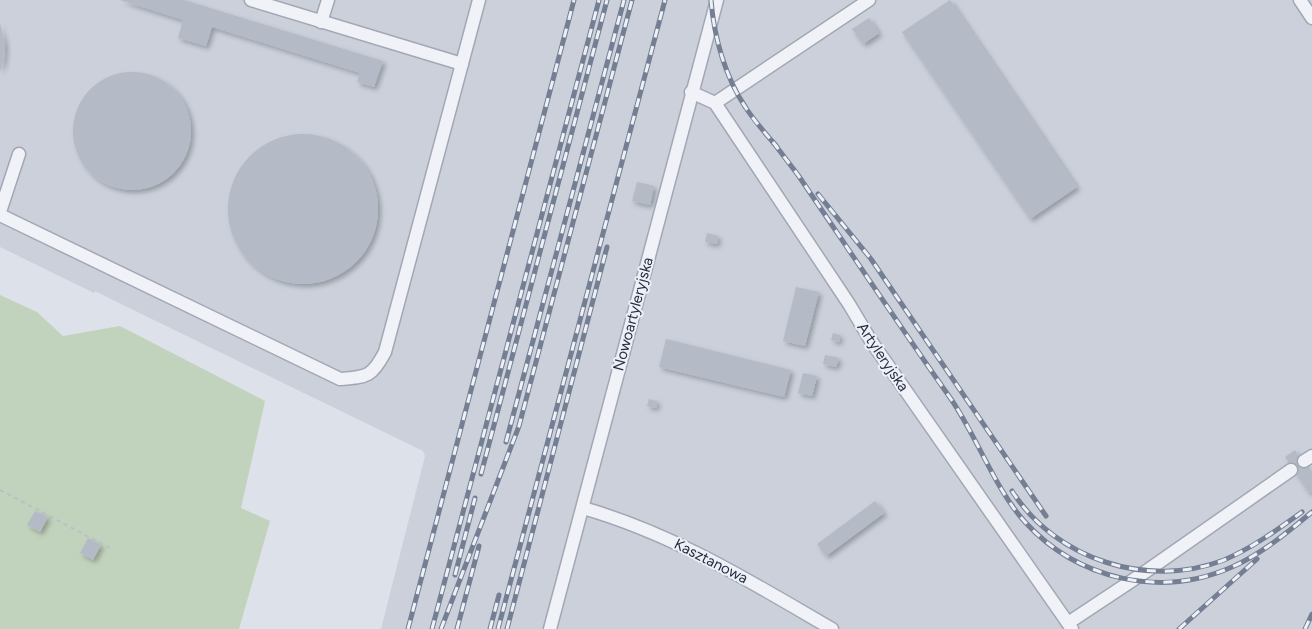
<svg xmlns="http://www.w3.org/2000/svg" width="1312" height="629" viewBox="0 0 1312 629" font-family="Figtree,sans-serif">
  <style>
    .built { fill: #cbd0db }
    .green { fill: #c2d3bd }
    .building { fill: #b4bac6; filter: url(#shadow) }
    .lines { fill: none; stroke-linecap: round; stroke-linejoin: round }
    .minor-casing { stroke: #a2a8b3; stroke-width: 15 }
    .path { stroke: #bbbfc8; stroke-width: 2; stroke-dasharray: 4 4; stroke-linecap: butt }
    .minor { stroke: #f0f2f7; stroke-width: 12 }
    .rail-casing { stroke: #757f94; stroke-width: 5 }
    .rail { stroke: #edf0f6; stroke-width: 3; stroke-dasharray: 9; stroke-linecap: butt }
    .labels { text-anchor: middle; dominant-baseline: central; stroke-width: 4; stroke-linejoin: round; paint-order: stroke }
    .street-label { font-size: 15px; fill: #252e41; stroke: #edf0f6 }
  </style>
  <defs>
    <filter id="shadow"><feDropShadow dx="3" dy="3" stdDeviation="2.5" flood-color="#0004"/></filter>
  </defs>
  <rect width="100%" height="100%" fill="#dde1e9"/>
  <path class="built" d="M0,0h1312v629h-931l44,-173 -2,-5 -306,-149 -22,-11 -1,2 -94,-46z"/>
  <path class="green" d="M0,295l37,17 26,24 57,-10 145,75 -24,107 29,13 -31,108h-239z"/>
  <g class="building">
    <path d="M120,0h64l199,61 -9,26 -17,-5 3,-9 -148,-46 -6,19 -28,-8 5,-18z"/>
    <path d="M950,0l127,187 -47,32 -128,-187z"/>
    <path d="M869,18l10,15 -16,11 -11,-15z"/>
    <path d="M0,23l5,22 -1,14 -4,13z"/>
    <circle cx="132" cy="131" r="59"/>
    <circle cx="303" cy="209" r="75"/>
    <path d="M637,182l17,4 -4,19 -18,-4z"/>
    <path d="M707,233l11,3 -1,8 -12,-2z"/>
    <path d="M796,287l23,5 -14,54 -22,-5z"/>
    <path d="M833,333l7,2 -1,7 -8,-2z"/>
    <path d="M666,339l125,31 -7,27 -125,-30z"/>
    <path d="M825,355l14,3 -3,9 -13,-3z"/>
    <path d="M803,373l14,3 -5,20 -14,-3z"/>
    <path d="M649,399l8,2 -1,7 -9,-2z"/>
    <path d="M1295,450l17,26v16l-3,1 -24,-36z"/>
    <path d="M875,501l9,12 -58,43 -9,-12z"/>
    <path d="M35,511l13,6 -8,15 -13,-7z"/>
    <path d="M88,538l13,7 -8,15 -13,-7z"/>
  </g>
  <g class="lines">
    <defs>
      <g id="minor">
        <path d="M251,0l211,64"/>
        <path d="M1300,0l12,18"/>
        <path d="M321,22l7,-22"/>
        <path d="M691,92l24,11 134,201 22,37 201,288"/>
        <path d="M715,103l154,-103"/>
        <path d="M0,212l19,-58"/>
        <path d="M0,215l340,164c27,-2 32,-2 45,-27l94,-352"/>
        <path d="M1304,461l8,-5"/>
        <path d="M583,508c91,26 168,74 249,121"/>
        <path d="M1068,623l80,-53 143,-100"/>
        <path d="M550,629l167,-629"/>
      </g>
    </defs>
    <use href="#minor" class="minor-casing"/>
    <path class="path" d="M0,490l110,58"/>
    <use href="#minor" class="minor"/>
    <defs>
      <g id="rail">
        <path d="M711,0c3,37 14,77 35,108 9,14 21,27 31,39"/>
        <path d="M773,142l25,33c51,75 101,150 153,224 26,38 44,90 74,123 52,57 135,77 207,45 29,-13 55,-34 80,-55"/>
        <path d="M818,194l53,65 175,257"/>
        <path d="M506,442l118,-442"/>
        <path d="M481,474l126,-474"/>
        <path d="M1012,491c44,69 136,98 212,69 28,-12 53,-30 78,-48"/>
        <path d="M455,575l20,-77"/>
        <path d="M408,629l166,-629"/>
        <path d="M432,629l167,-629"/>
        <path d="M441,629l78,-203 113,-426"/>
        <path d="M457,629l22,-83"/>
        <path d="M490,629l9,-34"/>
        <path d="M498,629l167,-629"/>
        <path d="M507,629l100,-382"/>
        <path d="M1179,629l78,-70"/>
        <path d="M1305,629l7,-15"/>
      </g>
    </defs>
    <use href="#rail" class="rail-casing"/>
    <use href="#rail" class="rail"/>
  </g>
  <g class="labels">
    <g class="street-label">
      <text transform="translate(633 314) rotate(-75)">Nowoartyleryjska</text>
      <text transform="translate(883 357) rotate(56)">Artyleryjska</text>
      <text transform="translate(711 561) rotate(27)">Kasztanowa</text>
    </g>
  </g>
</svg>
